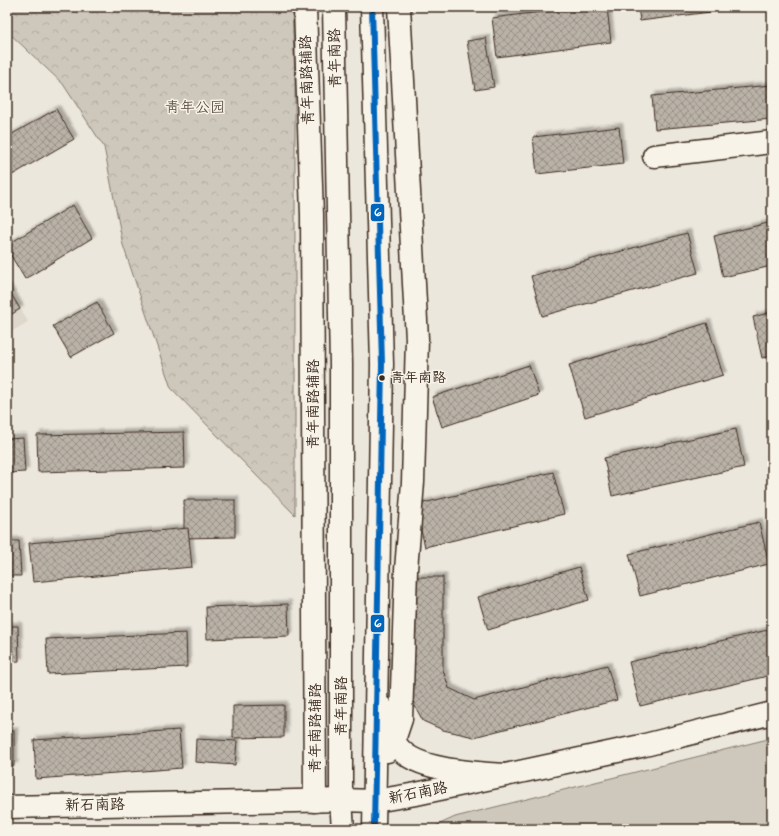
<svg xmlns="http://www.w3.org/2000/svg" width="779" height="836" viewBox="0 0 779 836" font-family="'Architects Daughter','LXGW WenKai TC',sans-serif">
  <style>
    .built { fill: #ddd7cc }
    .green { fill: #cec8bc; stroke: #84796d }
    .park { fill: url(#park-crowns); stroke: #84796d }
    .building { fill: url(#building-cross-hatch); stroke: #3b2a1e; filter: url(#shadow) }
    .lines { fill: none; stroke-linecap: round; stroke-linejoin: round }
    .minor-casing { stroke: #3b2a1e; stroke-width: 25 }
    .major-casing { stroke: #3b2a1e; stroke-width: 25 }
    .minor { stroke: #f7f3e8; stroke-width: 22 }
    .major { stroke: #f7f3e8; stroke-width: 22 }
    .bus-1-casing { stroke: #f7f3e8; stroke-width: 9 }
    .bus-1 { stroke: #0065bd; stroke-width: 6 }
    .bus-dot { fill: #3b2a1e; stroke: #f7f3e8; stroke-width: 1.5 }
    .labels { text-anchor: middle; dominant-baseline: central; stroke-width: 3; stroke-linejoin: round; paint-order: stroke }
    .bus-label { font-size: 14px; fill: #3b2a1e; stroke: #f7f3e8; text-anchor: start }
    .street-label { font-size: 15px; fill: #3b2a1e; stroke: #f7f3e8 }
    .park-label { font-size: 15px; fill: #605246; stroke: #f7f3e8 }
    .line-badge { stroke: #f7f3e8; stroke-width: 1.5 }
    .badge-label { font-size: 11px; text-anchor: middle; font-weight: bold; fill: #fff }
  </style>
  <defs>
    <pattern id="park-crowns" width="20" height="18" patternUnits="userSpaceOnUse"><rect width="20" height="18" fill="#cec8bc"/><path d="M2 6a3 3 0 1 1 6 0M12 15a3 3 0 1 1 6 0" fill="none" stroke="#b2aca1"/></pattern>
    <pattern id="building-cross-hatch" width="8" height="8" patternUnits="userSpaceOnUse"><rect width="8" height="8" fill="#bab2a7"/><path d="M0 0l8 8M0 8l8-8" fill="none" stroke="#989187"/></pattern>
    <filter id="shadow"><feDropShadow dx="3.5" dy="-3.5" stdDeviation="1" flood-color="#0004"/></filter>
  </defs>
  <rect width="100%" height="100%" fill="#ece7dc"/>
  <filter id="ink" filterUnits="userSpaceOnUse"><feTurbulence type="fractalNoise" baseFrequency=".025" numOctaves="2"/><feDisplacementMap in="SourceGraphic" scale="8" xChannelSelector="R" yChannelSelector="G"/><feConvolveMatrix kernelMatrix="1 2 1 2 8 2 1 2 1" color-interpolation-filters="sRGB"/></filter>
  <g filter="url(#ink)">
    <path class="built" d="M7,283l21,39 -21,12z"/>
    <path class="green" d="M772,738v91h-343l26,-12z"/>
    <path class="park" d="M7,7h285l3,75v433l-124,-127 -48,-143 -19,-98 -41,-63 -56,-53z"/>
    <g class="building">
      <path d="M581,7h26l4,35 -114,15 -5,-39z"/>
      <path d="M638,7h111l-109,14z"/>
      <path d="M486,38l8,49 -19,3 -8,-49z"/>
      <path d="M772,85v34l-117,10 -3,-33z"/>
      <path d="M56,109l18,30 -67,39v-41z"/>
      <path d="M619,127l4,37 -86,10 -4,-37z"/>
      <path d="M73,205l19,33 -67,41 -18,-30v-4z"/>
      <path d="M772,222v44l-49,11 -9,-41z"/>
      <path d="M687,233l11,40 -156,43 -11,-40z"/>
      <path d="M7,287l13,22 -13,8z"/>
      <path d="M97,302l17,31 -43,24 -18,-31z"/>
      <path d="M772,312v44l-10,2 -9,-41z"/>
      <path d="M707,323l16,52 -138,42 -16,-52z"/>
      <path d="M529,365l10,30 -97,32 -10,-30z"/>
      <path d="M736,429l8,38 -132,29 -8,-38z"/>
      <path d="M184,432l1,36 -147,4 -1,-37z"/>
      <path d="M23,438l2,34 -18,1v-34z"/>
      <path d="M553,472l11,42 -139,33 -10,-42z"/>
      <path d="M184,500h51v37l-51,1z"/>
      <path d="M759,522l10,42 -129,32 -11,-42z"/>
      <path d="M188,528l4,39 -159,15 -4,-39z"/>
      <path d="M7,541h12l2,35h-14z"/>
      <path d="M579,567l10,33 -101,30 -10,-33z"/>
      <path d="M412,577h31v93l6,18 25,12 133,-35 10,35 -143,37 -31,-7 -20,-9 -13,-24z"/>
      <path d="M288,604l1,32 -82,3 -1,-32z"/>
      <path d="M7,626h11l1,35 -12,1z"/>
      <path d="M772,629v46l-132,31 -11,-44z"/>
      <path d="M186,633l1,34 -139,7 -2,-35z"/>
      <path d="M284,705v32l-51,1v-32z"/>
      <path d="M179,730l3,38 -146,11 -2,-39z"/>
      <rect x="7" y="731" width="7" height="35"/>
      <path d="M196,739l41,2 -2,24 -40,-3z"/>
    </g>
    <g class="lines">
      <defs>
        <g id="minor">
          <path d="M305,7l7,208 3,586"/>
          <path d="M654,156l118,-14"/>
          <path d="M387,751l7,-11 7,-21 5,-149 7,-88 4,-143 -18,-332"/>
          <path d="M7,807l334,-7 34,1 41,-7 225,-48 131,-33"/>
        </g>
        <g id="major">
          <path d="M334,7l7,358v435l2,29"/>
          <path d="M372,7l10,357 -8,465"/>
          <path d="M381,707c4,14 9,29 17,40 18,24 78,26 106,28"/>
        </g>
      </defs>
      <use href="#minor" class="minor-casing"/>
      <use href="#major" class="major-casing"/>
      <use href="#minor" class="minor"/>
      <use href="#major" class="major"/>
      <defs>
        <path id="bus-1" d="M372,7l10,357 -8,465"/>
      </defs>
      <use href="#bus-1" class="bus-1-casing"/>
      <use href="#bus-1" class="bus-1"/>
    </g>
  </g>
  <circle class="bus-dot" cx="382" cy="378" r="3.5"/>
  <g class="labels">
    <g class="bus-label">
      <text x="390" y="378">青年南路</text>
    </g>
    <g class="street-label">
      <text transform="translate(335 58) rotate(-91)">青年南路</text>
      <text transform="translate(307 80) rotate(-92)">青年南路辅路</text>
      <text transform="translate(313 404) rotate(-90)">青年南路辅路</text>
      <text transform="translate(341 706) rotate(-90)">青年南路</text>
      <text transform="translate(315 728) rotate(-90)">青年南路辅路</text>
      <text transform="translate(418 793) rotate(-11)">新石南路</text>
      <text transform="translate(95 805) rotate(-1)">新石南路</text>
    </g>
    <g class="park-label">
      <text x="195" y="107">青年公园</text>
    </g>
  </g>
  <g class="line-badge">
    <rect x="370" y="203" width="15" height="19" rx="4" fill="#0065bd"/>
    <rect x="370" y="614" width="15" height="19" rx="4" fill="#0065bd"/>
  </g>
  <g class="badge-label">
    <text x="378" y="216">6</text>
    <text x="378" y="627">6</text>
  </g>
  <rect width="779" height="836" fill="none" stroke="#f7f3e8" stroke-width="24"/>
  <rect x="12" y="12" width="755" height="812" fill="none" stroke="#3b2a1e" stroke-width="1.5" filter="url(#ink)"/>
</svg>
